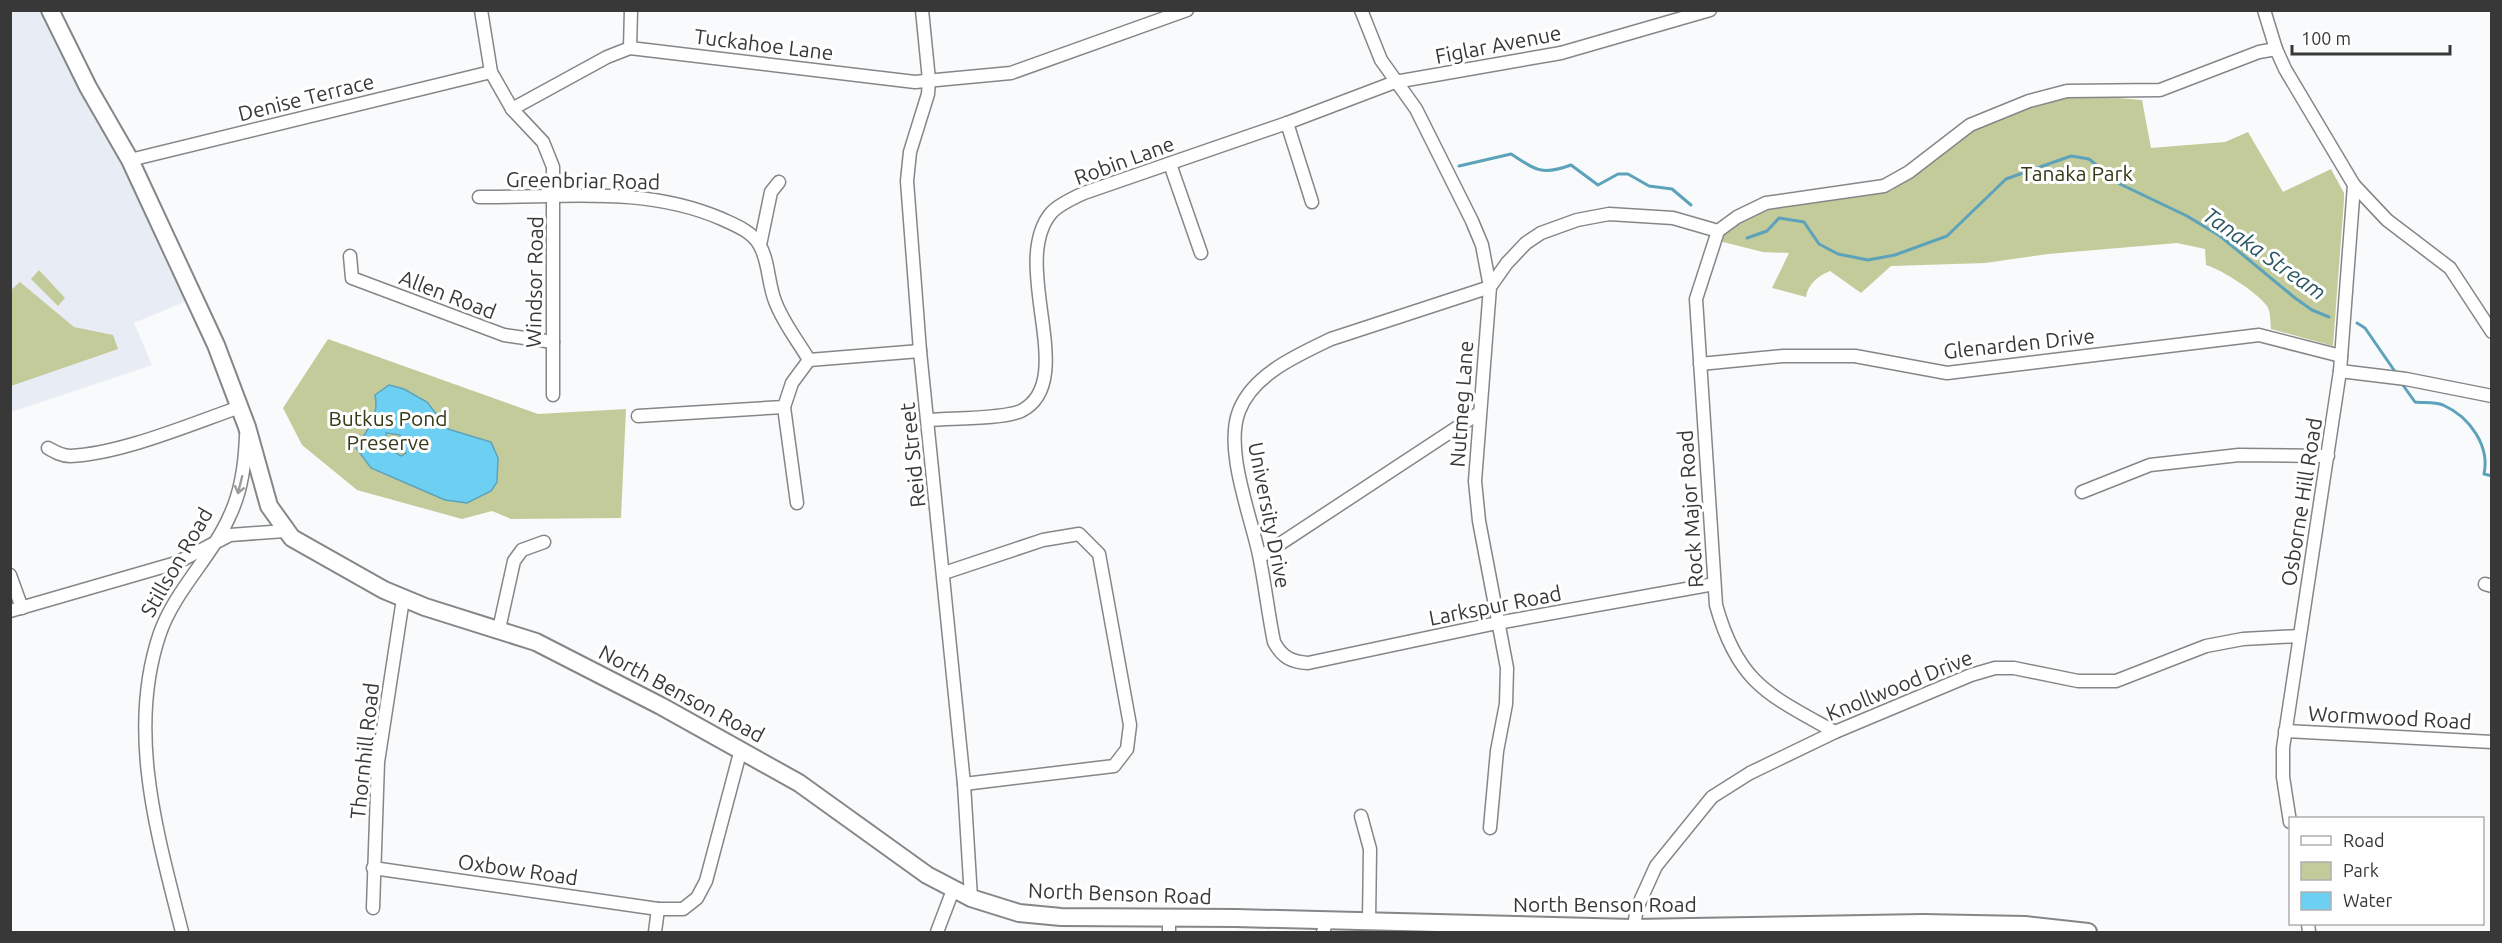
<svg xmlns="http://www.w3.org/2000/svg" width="2502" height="943" viewBox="0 0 2502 943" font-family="Ubuntu,sans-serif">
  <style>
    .built { fill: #e8edf5 }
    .green { fill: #c4cb9a }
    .water { fill: #6dd0f3; stroke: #5da2bb; stroke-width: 1.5; fill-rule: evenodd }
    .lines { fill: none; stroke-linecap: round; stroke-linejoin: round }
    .stream { stroke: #5da2bb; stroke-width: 3 }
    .minor-casing { stroke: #858687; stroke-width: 15 }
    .major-casing { stroke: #858687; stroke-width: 20 }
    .minor { stroke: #fff; stroke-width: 12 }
    .major { stroke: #fff; stroke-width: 16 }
    .oneway { stroke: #9c9c9c }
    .labels { text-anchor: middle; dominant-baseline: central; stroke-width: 6; stroke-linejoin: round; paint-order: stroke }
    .street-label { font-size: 21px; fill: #383839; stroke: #fff }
    .park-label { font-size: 21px; fill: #353916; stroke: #fff }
    .water-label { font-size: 22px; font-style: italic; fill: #295564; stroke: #fff }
  </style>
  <rect width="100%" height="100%" fill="#f9fafb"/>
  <path class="built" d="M10,11h40l144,287 -60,25 18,42 -141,47z"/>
  <g class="green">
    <path d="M2071,94l71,6 9,48 74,-6 23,-10 35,60 48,-23 13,24v7l-11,146 -62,-17c-1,-7 0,-17 -4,-23 -9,-13 -46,-37 -61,-41l-1,-16 -28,-6 -129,11 -63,9 -94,3 -30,27 -31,-22c-12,5 -22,13 -24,26l-34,-9 17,-35 -26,-1 -48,-12 7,-11 42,-21 108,-17h19l83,-64z"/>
    <path d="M39,270l26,28 -7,8 -27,-27z"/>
    <path d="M20,282l54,45 39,8 5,14 -107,37v-96z"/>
    <path d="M328,339l210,75 88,-5 -5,109 -110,1 -19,-8 -30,8 -105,-29 -55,-45 -19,-37z"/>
  </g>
  <path class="water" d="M389,385l15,4 23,13 21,27 43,13 7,16 -1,24 -6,9 -24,12 -22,-3 -74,-32 -15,-20c10,-16 24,-32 19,-53zM386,433l14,2 6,18 -5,3 -12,-7z"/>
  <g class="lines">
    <g class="stream">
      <path d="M1459,166l52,-12c25,16 30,22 60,11l27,20 20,-11h10l21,12 23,3 19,16"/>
      <path d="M1747,238l20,-7 12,-13 25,4 15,22 19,10 30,6 27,-5 52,-19 59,-57 65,-23 18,3 31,25 67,32 33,20 75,62 17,12 17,7"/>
      <path d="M2357,323l8,5 31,45"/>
      <path d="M2400,381l15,21c8,1 20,0 28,3 27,12 47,41 41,69l8,2"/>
    </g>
    <defs>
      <g id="minor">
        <path d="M481,10l10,62 21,37 31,33 10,25v228"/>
        <path d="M922,10l7,70 -1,14 -18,58 -3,29 13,170 44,433 7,114"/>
        <path d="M1361,10l20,50 35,49 56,112 10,24 8,42 -15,194 4,40 28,147 -1,36 -9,47 -7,77"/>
        <path d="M2264,10l12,39 9,20 69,116 33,35 63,48 42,64"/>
        <path d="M630,48l1,-38"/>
        <path d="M512,109l95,-52 23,-9 285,34 96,-9 176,-63"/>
        <path d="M1287,123l25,79"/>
        <path d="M130,160l361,-88"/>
        <path d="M1170,164l31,89"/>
        <path d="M479,197c83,1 165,-12 243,22 13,6 29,12 37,25 10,16 9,40 16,57 8,22 23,40 34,59"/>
        <path d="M1718,231l-22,68 20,306c22,79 53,90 119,127"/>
        <path d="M760,245l11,-53 8,-10"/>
        <path d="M350,256l2,22 152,57 49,7"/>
        <path d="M809,360l111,-9"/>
        <path d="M1700,364l83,-8h72l92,17 312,-38 82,21"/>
        <path d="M2340,371l66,8 86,17"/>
        <path d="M784,407l13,96"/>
        <path d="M638,416l146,-9 8,-24 17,-23"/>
        <path d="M929,420c22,-2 74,-1 92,-9 60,-30 -14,-148 31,-199 8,-8 21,-14 32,-19l203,-70 108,-41 166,-29 149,-43"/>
        <path d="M48,448c7,4 14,8 22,8 51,-2 121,-32 170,-49"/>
        <path d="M2082,492l68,-27 89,-10 89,1"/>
        <path d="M1260,557l219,-144"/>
        <path d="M944,573l99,-33 36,-6 20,20 31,171 -3,24 -13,17 -150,18"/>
        <path d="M10,575l12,33"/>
        <path d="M1714,584l-217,39 -189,40c-17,-1 -26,-6 -34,-21 -6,-29 -9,-58 -15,-87 -8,-39 -35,-105 -20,-144 14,-37 59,-56 92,-72l159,-52 17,-24 19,-20 15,-10 36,-13 32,-6 64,4 45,13 19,-14 29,-14 118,-17 25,-14 61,-47 59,-24 38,-10 93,-1 99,-38 17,-3"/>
        <path d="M2485,584l7,2"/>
        <path d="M10,611l166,-48 54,-28 55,-4"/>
        <path d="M499,629l15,-68 8,-11 22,-8"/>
        <path d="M2285,731l207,11"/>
        <path d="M1361,816l9,33 -1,73"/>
        <path d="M2290,822l-7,-45v-29l57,-377 14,-186"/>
        <path d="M373,868l285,41"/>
        <path d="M373,908l5,-146 25,-163"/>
        <path d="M1169,918v14"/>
        <path d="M2308,924l1,8"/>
        <path d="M182,932c-24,-96 -56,-200 -22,-299 15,-43 52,-76 70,-118 12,-25 15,-52 16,-79"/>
        <path d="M655,932l3,-23h25l14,-11 9,-17 35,-132"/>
        <path d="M937,932l16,-42"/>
        <path d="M1323,932l4,-11"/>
        <path d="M1633,932l4,-24 19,-42 56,-69 38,-24 85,-41 136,-57 24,-7h19l64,13h38l90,-35 37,-7 56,-3"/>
      </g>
      <path id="major" d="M50,10l38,77 42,73 86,185 31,82 22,79 23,32 92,52 41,17 111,35 125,64 138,77 128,92 44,23 48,15 42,4 175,1 397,10 290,-5 102,2 63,7"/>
    </defs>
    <use href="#minor" class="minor-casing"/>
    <use href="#major" class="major-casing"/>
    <use href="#minor" class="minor"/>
    <use href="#major" class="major"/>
  </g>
  <defs><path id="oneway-shaft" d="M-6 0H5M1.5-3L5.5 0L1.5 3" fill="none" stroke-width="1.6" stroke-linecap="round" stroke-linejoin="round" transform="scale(1.5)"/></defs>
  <use class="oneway" href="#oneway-shaft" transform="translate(240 485) rotate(104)"/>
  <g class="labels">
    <g class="street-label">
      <text transform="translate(764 44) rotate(7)">Tuckahoe Lane</text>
      <text transform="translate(1498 44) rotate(-11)">Figlar Avenue</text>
      <text transform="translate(306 97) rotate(-14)">Denise Terrace</text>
      <text transform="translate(1124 160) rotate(-20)">Robin Lane</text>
      <text transform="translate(583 180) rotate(1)">Greenbriar Road</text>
      <text transform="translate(534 282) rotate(-89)">Windsor Road</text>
      <text transform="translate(448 294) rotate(21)">Allen Road</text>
      <text transform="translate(2019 343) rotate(-6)">Glenarden Drive</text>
      <text transform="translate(1461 404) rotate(-86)">Nutmeg Lane</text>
      <text transform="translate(912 455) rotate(-96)">Reid Street</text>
      <text transform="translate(2301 502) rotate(-81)">Osborne Hill Road</text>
      <text transform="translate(1690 509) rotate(-94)">Rock Major Road</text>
      <text transform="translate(1270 515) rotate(79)">University Drive</text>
      <text transform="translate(176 562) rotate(-60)">Stillson Road</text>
      <text transform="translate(1495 605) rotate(-11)">Larkspur Road</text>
      <text transform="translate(1899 685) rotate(-22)">Knollwood Drive</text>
      <text transform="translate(682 693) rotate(28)">North Benson Road</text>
      <text transform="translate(2390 717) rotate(3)">Wormwood Road</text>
      <text transform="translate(364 751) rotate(-84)">Thornhill Road</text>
      <text transform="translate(518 869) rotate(8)">Oxbow Road</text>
      <text transform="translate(1120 893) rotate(2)">North Benson Road</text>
      <text x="1605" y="904">North Benson Road</text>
    </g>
    <g class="park-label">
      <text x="2077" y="173">Tanaka Park</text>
      <text x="388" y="418">Butkus Pond<tspan x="388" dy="24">Preserve</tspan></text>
    </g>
    <g class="water-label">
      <text transform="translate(2265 253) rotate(35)">Tanaka Stream</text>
    </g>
  </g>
  <rect width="2502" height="943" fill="none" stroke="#383839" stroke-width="24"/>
  <rect x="2289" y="817" width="195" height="108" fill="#ffffff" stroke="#afafb0" stroke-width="1.5"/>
  <rect x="2301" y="836" width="30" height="9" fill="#ffffff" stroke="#afafb0" stroke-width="1.5"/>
  <text x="2343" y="847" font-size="18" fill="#383839">Road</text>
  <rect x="2301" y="862" width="30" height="18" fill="#c4cb9a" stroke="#afafb0" stroke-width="1.5"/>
  <text x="2343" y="877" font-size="18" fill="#383839">Park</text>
  <rect x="2301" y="892" width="30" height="18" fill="#6dd0f3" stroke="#afafb0" stroke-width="1.5"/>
  <text x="2343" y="907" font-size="18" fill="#383839">Water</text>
  <path d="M2292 45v9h158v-9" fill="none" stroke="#383839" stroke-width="3"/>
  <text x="2301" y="45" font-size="18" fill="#383839" stroke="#ffffff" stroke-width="4.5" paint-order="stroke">100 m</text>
</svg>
